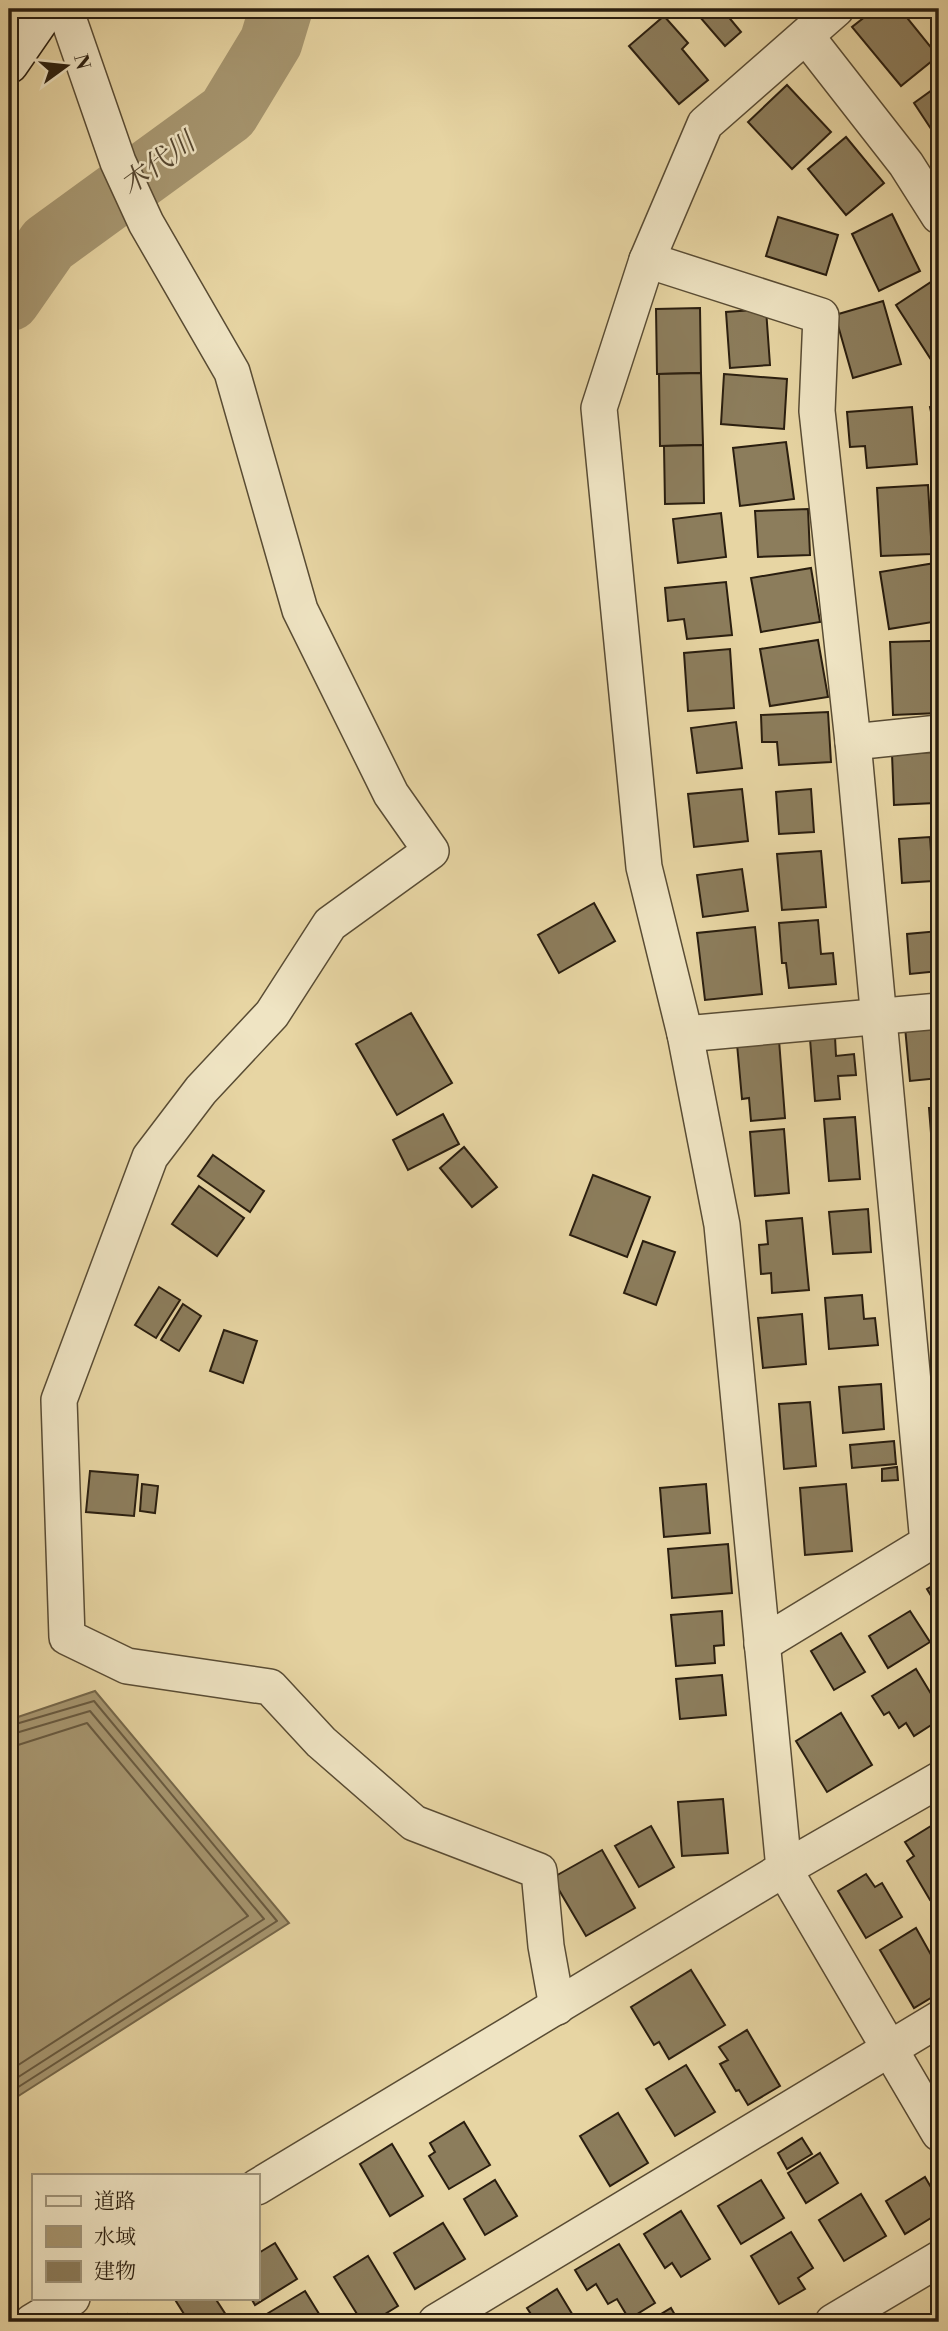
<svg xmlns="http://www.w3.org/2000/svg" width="948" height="2331" viewBox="0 0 948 2331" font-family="'Libre Bodoni','Noto Serif JP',serif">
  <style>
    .water { fill: #a79771; stroke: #75674a; stroke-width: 2 }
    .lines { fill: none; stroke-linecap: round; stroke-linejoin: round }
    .shore { stroke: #685a40; stroke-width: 2 }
    .river { stroke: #a79771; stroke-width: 63 }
    .building { fill: #8c7d5c; stroke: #2a1e0f; stroke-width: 2 }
    .minor-casing { stroke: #594c34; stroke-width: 38 }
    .secondary-casing { stroke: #2a1e0f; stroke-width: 41 }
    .minor { stroke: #efe4c3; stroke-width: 35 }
    .secondary { stroke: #efe4c3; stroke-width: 38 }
    .labels { text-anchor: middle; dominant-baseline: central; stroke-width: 5; stroke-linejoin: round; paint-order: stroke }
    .water-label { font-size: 28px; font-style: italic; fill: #564831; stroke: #efe4c3 }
  </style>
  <rect width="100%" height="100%" fill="#e7d5a3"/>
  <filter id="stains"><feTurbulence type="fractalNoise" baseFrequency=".00286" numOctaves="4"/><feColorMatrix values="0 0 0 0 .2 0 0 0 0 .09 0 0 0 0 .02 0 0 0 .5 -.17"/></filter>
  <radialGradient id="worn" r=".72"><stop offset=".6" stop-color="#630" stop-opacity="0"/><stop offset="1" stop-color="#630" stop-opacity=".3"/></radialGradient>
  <path class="water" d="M95,1691l194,232 -280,179v-382z"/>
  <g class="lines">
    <g class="shore">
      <path d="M9,1726l85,-25 183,220 -268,172"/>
      <path d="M9,1735l81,-24 174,208 -255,164"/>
      <path d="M9,1746l9,-1 69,-22 161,193 -239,155"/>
    </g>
    <path class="river" d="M9,300l39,-56 180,-131 43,-71 10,-33"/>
  </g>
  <g class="building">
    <path d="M693,9h29l19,23 -16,14z"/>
    <path d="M875,9h25l38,47 -37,30 -49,-59z"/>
    <path d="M664,16l24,27 -6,6 26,31 -29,24 -50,-58z"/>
    <path d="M787,85l44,47 -39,37 -44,-47z"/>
    <path d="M939,85v56l-25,-38z"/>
    <path d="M846,137l38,46 -38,32 -38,-46z"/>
    <path d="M892,214l28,57 -41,20 -27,-57z"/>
    <path d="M778,217l60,18 -12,40 -60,-19z"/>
    <path d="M934,280l5,8v84l-43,-67z"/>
    <path d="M883,301l18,63 -48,14 -18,-63z"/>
    <path d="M700,308l1,65 -44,1 -1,-65z"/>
    <path d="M766,309l4,56 -40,3 -4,-56z"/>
    <path d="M701,373l2,72 -43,1 -1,-72z"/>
    <path d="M724,374l63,5 -3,50 -63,-5z"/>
    <path d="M939,405v46l-9,-44z"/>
    <path d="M912,407l5,57 -50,4 -2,-22 -15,1 -3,-35z"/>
    <path d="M786,442l8,57 -54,7 -7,-58z"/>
    <path d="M703,445l1,58 -39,1 -1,-58z"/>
    <path d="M928,485l4,69 -51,2 -4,-68z"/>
    <path d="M808,509l2,46 -52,2 -3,-46z"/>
    <path d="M721,513l5,44 -48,6 -5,-44z"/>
    <path d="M935,563l4,29v29l-50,8 -9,-57z"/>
    <path d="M811,568l9,54 -59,10 -10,-54z"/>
    <path d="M726,582l6,53 -45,4 -3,-20 -16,2 -3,-33z"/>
    <path d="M818,640l10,57 -58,9 -10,-57z"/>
    <path d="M930,641h9v72l-46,2 -3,-73z"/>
    <path d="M730,649l4,59 -46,3 -4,-58z"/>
    <path d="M828,712l3,50 -52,3 -2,-23h-15l-1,-27z"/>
    <path d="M736,722l6,46 -45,5 -6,-45z"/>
    <path d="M933,752l2,51 -41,2 -2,-51z"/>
    <path d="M742,789l6,52 -54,6 -6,-53z"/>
    <path d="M811,789l3,43 -35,2 -3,-42z"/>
    <path d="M930,837l3,44 -31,2 -3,-44z"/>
    <path d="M821,851l5,56 -44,3 -5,-56z"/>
    <path d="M742,869l6,42 -45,6 -6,-42z"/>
    <path d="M594,903l21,38 -56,32 -21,-38z"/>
    <path d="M818,920l3,34 12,-1 3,31 -47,4 -3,-25h-4l-3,-40z"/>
    <path d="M755,927l7,67 -57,6 -8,-67z"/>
    <path d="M939,931v40l-29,3 -3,-40z"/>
    <path d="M411,1013l41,70 -55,32 -41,-71z"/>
    <path d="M939,1024v54l-29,3 -5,-54z"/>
    <path d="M835,1037l1,19 18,-2 2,21 -18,1 2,23 -25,2 -5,-62z"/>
    <path d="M779,1040l6,78 -34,3 -2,-23 -7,1 -5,-55z"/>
    <path d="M929,1108h10v50h-6z"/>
    <path d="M443,1114l16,30 -51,26 -15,-30z"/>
    <path d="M855,1117l5,62 -31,2 -5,-62z"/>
    <path d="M784,1129l5,64 -34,3 -5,-64z"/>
    <path d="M464,1147l33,40 -25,20 -32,-39z"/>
    <path d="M213,1155l51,36 -14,21 -52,-36z"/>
    <path d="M593,1175l57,22 -23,60 -57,-22z"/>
    <path d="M199,1186l45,32 -27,38 -45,-32z"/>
    <path d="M868,1209l3,43 -38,2 -4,-42z"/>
    <path d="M802,1218l7,72 -37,3 -1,-20 -10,1 -2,-29 9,-1 -2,-23z"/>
    <path d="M643,1241l32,11 -19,53 -32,-12z"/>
    <path d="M159,1287l21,13 -24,38 -21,-13z"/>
    <path d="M862,1295l2,24 11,-1 3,27 -49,4 -4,-51z"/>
    <path d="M183,1304l18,12 -22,35 -18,-11z"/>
    <path d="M802,1314l4,50 -43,4 -5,-50z"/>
    <path d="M224,1330l33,11 -14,42 -33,-12z"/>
    <path d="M881,1384l3,45 -41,4 -4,-46z"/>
    <path d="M810,1402l6,64 -32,3 -5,-65z"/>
    <path d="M894,1441l2,23 -44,4 -2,-23z"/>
    <path d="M897,1467l1,13 -16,1v-12z"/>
    <path d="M90,1471l48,4 -4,41 -48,-4z"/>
    <path d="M142,1484l16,2 -3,27 -15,-2z"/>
    <path d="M706,1484l4,49 -46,4 -4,-49z"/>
    <path d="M846,1484l6,67 -47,4 -5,-67z"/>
    <path d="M728,1544l4,49 -60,5 -4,-49z"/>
    <path d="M939,1582v27l-12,-20z"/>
    <path d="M722,1611l2,34 -10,1 1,17 -39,3 -5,-51z"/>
    <path d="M910,1611l20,31 -42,26 -19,-32z"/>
    <path d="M841,1633l24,39 -31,18 -23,-39z"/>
    <path d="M916,1669l23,38v13l-25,16 -8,-13 -7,5 -10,-16 -5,3 -12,-19z"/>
    <path d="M722,1675l4,40 -46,4 -4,-40z"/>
    <path d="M841,1713l31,52 -45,27 -31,-51z"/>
    <path d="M723,1799l5,54 -46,3 -4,-54z"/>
    <path d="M939,1821v74l-9,5 -23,-39 7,-5 -9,-14z"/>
    <path d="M651,1826l23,41 -35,20 -24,-41z"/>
    <path d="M602,1850l33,58 -49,28 -34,-58z"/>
    <path d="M866,1874l9,13 7,-4 20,34 -36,21 -28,-47z"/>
    <path d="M916,1928l23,41v24l-25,15 -34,-58z"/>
    <path d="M691,1970l34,55 -56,34 -10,-17 -5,3 -23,-38z"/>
    <path d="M747,2030l33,56 -32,19 -9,-15 -3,1 -16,-27 8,-4 -9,-13z"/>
    <path d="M686,2065l29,47 -40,24 -29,-47z"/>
    <path d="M618,2113l30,50 -38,23 -30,-50z"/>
    <path d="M464,2122l26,43 -41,24 -20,-33 6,-4 -5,-9z"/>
    <path d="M802,2138l10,16 -25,15 -9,-16z"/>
    <path d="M392,2144l31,52 -33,20 -30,-52z"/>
    <path d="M820,2153l18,30 -32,20 -18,-30z"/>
    <path d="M925,2177l14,24v12l-34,21 -19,-33z"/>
    <path d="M495,2180l22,36 -32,19 -21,-36z"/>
    <path d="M761,2180l23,38 -43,26 -23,-38z"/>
    <path d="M861,2194l25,42 -42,25 -25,-41z"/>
    <path d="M681,2211l29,48 -29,18 -9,-14 -7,5 -21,-34z"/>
    <path d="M443,2223l22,36 -50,30 -21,-36z"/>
    <path d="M791,2232l22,36 -15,10 7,11 -26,15 -28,-48z"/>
    <path d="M275,2243l22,36 -42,26 -4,-7h6v-44z"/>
    <path d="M619,2244l36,59 -26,16 -12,-20 -9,5 -12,-20 -9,6 -12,-20z"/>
    <path d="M368,2256l30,50 -26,16h-10l-28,-45z"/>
    <path d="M557,2289l20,33h-41l-9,-14z"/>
    <path d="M305,2291l19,31h-55l-4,-7z"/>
    <path d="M174,2298h41l13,20 -7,4h-32z"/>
    <path d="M671,2308l8,14h-31z"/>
    <path d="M127,2314l5,8h-19z"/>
    <path d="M935,2314l4,8h-18z"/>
  </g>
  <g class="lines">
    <defs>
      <g id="minor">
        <path d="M65,9l53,153 28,61 86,149 68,238 91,184 40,57 -101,73 -58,90 -71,76 -51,67 -91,243 8,237 60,29 143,21 51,55 93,81 125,48 7,75 11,61"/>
        <path d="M806,36l100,128 33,52"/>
        <path d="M647,260l174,56 -4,95 36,331 86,-9"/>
        <path d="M685,1034l254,-23"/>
        <path d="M762,1644l166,-101 -75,-801"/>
        <path d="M939,1780l-155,89 155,264"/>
        <path d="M257,2187l527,-318 -62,-644 -37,-191 -41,-167 -45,-459 48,-148 58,-136 131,-115"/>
        <path d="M32,2322l40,-24"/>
        <path d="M436,2322l503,-303"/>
        <path d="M833,2322l106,-63"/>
      </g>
      <path id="secondary" d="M9,64l38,-55"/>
    </defs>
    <use href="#minor" class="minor-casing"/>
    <use href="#secondary" class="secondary-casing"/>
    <use href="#minor" class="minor"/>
    <use href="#secondary" class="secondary"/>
  </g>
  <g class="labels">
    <g class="water-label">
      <text transform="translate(158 164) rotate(-36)">木代川</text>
    </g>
  </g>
  <rect width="948" height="2331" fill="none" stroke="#e7d5a3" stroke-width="35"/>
  <rect x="10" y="10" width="927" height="2310" fill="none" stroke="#2a1e0f" stroke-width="3.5"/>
  <rect x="18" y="18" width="913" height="2296" fill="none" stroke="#2a1e0f" stroke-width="2"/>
  <rect x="32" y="2174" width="228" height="126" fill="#efe4c3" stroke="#a0957b" stroke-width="2"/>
  <rect x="46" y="2196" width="35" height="10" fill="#efe4c3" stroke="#a0957b" stroke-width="2"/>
  <text x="94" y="2208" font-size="21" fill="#2a1e0f">道路</text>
  <rect x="46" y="2226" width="35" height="21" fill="#a79771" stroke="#a0957b" stroke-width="2"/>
  <text x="94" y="2244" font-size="21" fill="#2a1e0f">水域</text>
  <rect x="46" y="2261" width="35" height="21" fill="#8c7d5c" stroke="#a0957b" stroke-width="2"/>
  <text x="94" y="2278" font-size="21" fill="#2a1e0f">建物</text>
  <g transform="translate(66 66) rotate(75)" stroke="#efe4c3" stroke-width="5" paint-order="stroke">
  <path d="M0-5L12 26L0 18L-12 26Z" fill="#2a1e0f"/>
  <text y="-10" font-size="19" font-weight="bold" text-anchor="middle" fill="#2a1e0f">N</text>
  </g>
  <rect width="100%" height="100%" filter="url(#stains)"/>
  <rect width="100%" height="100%" fill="url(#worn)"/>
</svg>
